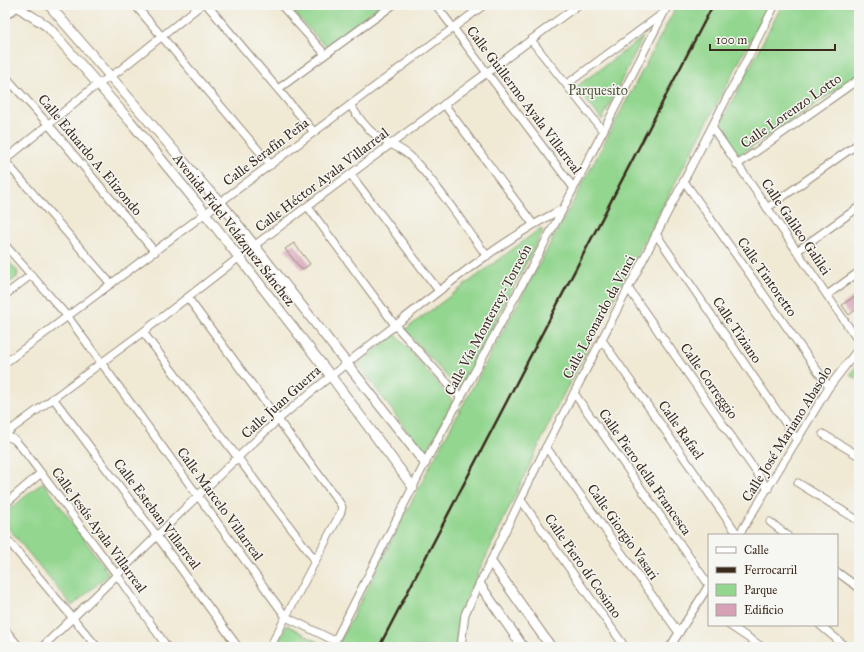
<svg xmlns="http://www.w3.org/2000/svg" width="864" height="652" viewBox="0 0 864 652" font-family="'IM FELL Great Primer',serif">
  <style>
    .green { fill: #93d68f; stroke: #678056 }
    .building { fill: #d6a0b7 }
    .lines { fill: none; stroke-linecap: round; stroke-linejoin: round }
    .minor-casing { stroke: #968a79; stroke-width: 9 }
    .tertiary-casing { stroke: #968a79; stroke-width: 11 }
    .minor { stroke: #fff; stroke-width: 7 }
    .tertiary { stroke: #fff; stroke-width: 9 }
    .rail { stroke: #3b2a1e; stroke-width: 2.5 }
    .labels { text-anchor: middle; dominant-baseline: central; stroke-width: 3; stroke-linejoin: round; paint-order: stroke }
    .park-label { font-size: 14px; fill: #51553a; stroke: #f6f6f2 }
    .street-label { font-size: 14px; fill: #3b2a1e; stroke: #f6f6f2 }
  </style>
  <rect width="100%" height="100%" fill="#f6f6f2"/>
  <filter id="ink" filterUnits="userSpaceOnUse"><feTurbulence type="fractalNoise" baseFrequency=".025" numOctaves="2"/><feDisplacementMap in="SourceGraphic" scale="8" xChannelSelector="R" yChannelSelector="G"/><feConvolveMatrix kernelMatrix="1 2 1 2 8 2 1 2 1" color-interpolation-filters="sRGB"/></filter>
  <filter id="wash" filterUnits="userSpaceOnUse"><feTurbulence type="fractalNoise" baseFrequency=".012" numOctaves="4" result="noise"/><feDisplacementMap in="SourceGraphic" scale="16" xChannelSelector="R" yChannelSelector="G"/><feGaussianBlur stdDeviation="0.9" result="paint"/><feColorMatrix in="noise" values="0 0 0 0 0 0 0 0 0 0 0 0 0 0 0 0 0 1.4 0 .05"/><feComposite in="paint" operator="in"/></filter>
  <g filter="url(#wash)">
    <rect width="100%" height="100%" fill="#f0e9d4"/>
    <g class="green">
      <path d="M287,5h94l-56,41z"/>
      <path d="M677,5h92l-210,398 -95,200 -7,22 -1,22h-119l94,-183 142,-262z"/>
      <path d="M782,5h77v70l-118,79h-4l-17,-23 -1,-4z"/>
      <path d="M643,37l-41,83 -26,-33z"/>
      <path d="M541,228l2,3 -83,157h-3l-51,-57v-2z"/>
      <path d="M5,257l13,15 -1,5 -12,9z"/>
      <path d="M395,334l58,67 -28,54 -67,-91z"/>
      <path d="M859,363v17l-9,-5z"/>
      <path d="M43,482l66,92 -37,32 -67,-82v-11z"/>
      <path d="M287,625l38,21 -1,1h-48z"/>
    </g>
    <g id="blocks">
      <g class="building">
        <path d="M294,243l16,21 -8,6 -17,-21z"/>
        <path d="M859,293v14l-10,8 -7,-10z"/>
      </g>
    </g>
  </g>
  <g filter="url(#ink)">
    <use href="#blocks" fill-opacity="0" stroke="#968a79" stroke-width="1"/>
    <g class="lines">
      <defs>
        <g id="minor">
          <path d="M135,5l136,160"/>
          <path d="M207,5l107,127"/>
          <path d="M281,5l44,49"/>
          <path d="M436,5l137,182"/>
          <path d="M5,16l15,-11"/>
          <path d="M531,40l72,91"/>
          <path d="M5,76l43,48 107,128"/>
          <path d="M567,84l95,-70"/>
          <path d="M278,89l115,-84"/>
          <path d="M444,104l89,120"/>
          <path d="M350,105c7,10 14,21 23,28 11,10 26,13 37,23 29,30 52,67 77,100"/>
          <path d="M712,127l147,215"/>
          <path d="M5,160l85,-70 30,-20 81,-65"/>
          <path d="M5,161l106,123"/>
          <path d="M737,165l122,-86"/>
          <path d="M351,175l88,116"/>
          <path d="M684,181l145,206"/>
          <path d="M308,207l87,118 66,73"/>
          <path d="M767,208l92,-65"/>
          <path d="M656,234l141,206"/>
          <path d="M5,245l63,72 218,300 49,24"/>
          <path d="M797,251l62,-44"/>
          <path d="M628,288l140,201"/>
          <path d="M5,295l26,-20"/>
          <path d="M827,295l32,-23"/>
          <path d="M188,298l151,204 3,5 -1,5 -71,135"/>
          <path d="M143,332l172,228"/>
          <path d="M602,340l136,195"/>
          <path d="M5,363l479,-358"/>
          <path d="M574,393l135,192"/>
          <path d="M53,398l104,138 81,111"/>
          <path d="M5,434l138,-102 112,-87 323,-240"/>
          <path d="M823,434l36,22"/>
          <path d="M5,435l10,5 11,13 91,122 50,72"/>
          <path d="M546,447l133,186"/>
          <path d="M798,483l61,38"/>
          <path d="M521,500l104,147"/>
          <path d="M5,504l36,-31"/>
          <path d="M770,522l17,13"/>
          <path d="M739,535l90,-148 30,-39"/>
          <path d="M5,537l92,110"/>
          <path d="M837,572l22,16"/>
          <path d="M729,625l33,22"/>
          <path d="M820,625l26,22"/>
          <path d="M42,647c80,-75 156,-154 237,-228 40,-35 81,-66 123,-99 51,-40 102,-81 160,-111"/>
          <path d="M332,647l93,-184 138,-254 105,-204"/>
          <path d="M461,647l4,-33 81,-167 229,-442"/>
          <path d="M670,647l39,-62"/>
        </g>
        <g id="tertiary">
          <path d="M17,5c9,10 22,14 32,23l81,93 67,82 133,172 83,112"/>
          <path d="M49,5l159,185 13,13 204,260"/>
          <path d="M491,562l60,85"/>
          <path d="M480,585l43,62"/>
          <path d="M5,631l13,16"/>
        </g>
      </defs>
      <use href="#minor" class="minor-casing"/>
      <use href="#tertiary" class="tertiary-casing"/>
      <use href="#minor" class="minor"/>
      <use href="#tertiary" class="tertiary"/>
      <path class="rail" d="M379,647l334,-642"/>
    </g>
  </g>
  <g class="labels">
    <g class="park-label">
      <text x="598" y="90">Parquesito</text>
    </g>
    <g class="street-label">
      <text transform="translate(524 100) rotate(53)">Calle Guillermo Ayala Villarreal</text>
      <text transform="translate(791 111) rotate(-35)">Calle Lorenzo Lotto</text>
      <text transform="translate(266 152) rotate(-37)">Calle Serafín Peña</text>
      <text transform="translate(90 155) rotate(50)">Calle Eduardo A. Elizondo</text>
      <text transform="translate(322 180) rotate(-37)">Calle Héctor Ayala Villarreal</text>
      <text transform="translate(796 227) rotate(56)">Calle Galileo Galilei</text>
      <text transform="translate(234 230) rotate(52)">Avenida Fidel Velázquez Sánchez</text>
      <text transform="translate(767 277) rotate(55)">Calle Tintoretto</text>
      <text transform="translate(599 317) rotate(-62)">Calle Leonardo da Vinci</text>
      <text transform="translate(488 320) rotate(-62)">Calle Vía Monterrey-Torreón</text>
      <text transform="translate(737 330) rotate(56)">Calle Tiziano</text>
      <text transform="translate(709 381) rotate(55)">Calle Correggio</text>
      <text transform="translate(281 402) rotate(-42)">Calle Juan Guerra</text>
      <text transform="translate(681 430) rotate(55)">Calle Rafael</text>
      <text transform="translate(787 434) rotate(-58)">Calle José Mariano Abasolo</text>
      <text transform="translate(645 472) rotate(55)">Calle Piero della Francesca</text>
      <text transform="translate(220 504) rotate(54)">Calle Marcelo Villarreal</text>
      <text transform="translate(157 514) rotate(53)">Calle Esteban Villarreal</text>
      <text transform="translate(99 530) rotate(54)">Calle Jesús Ayala Villarreal</text>
      <text transform="translate(623 532) rotate(55)">Calle Giorgio Vasari</text>
      <text transform="translate(583 566) rotate(55)">Calle Piero dí Cosimo</text>
    </g>
  </g>
  <rect width="864" height="652" fill="none" stroke="#f6f6f2" stroke-width="20"/>
  <rect x="708" y="534" width="130" height="92" fill="#f6f6f2" stroke="#aba49d"/>
  <rect x="716" y="547" width="20" height="6" fill="#ffffff" stroke="#aba49d"/>
  <text x="744" y="554" font-size="12" fill="#3b2a1e">Calle</text>
  <rect x="716" y="567" width="20" height="6" fill="#3b2a1e" stroke="#aba49d"/>
  <text x="744" y="574" font-size="12" fill="#3b2a1e">Ferrocarril</text>
  <rect x="716" y="584" width="20" height="12" fill="#93d68f" stroke="#aba49d"/>
  <text x="744" y="594" font-size="12" fill="#3b2a1e">Parque</text>
  <rect x="716" y="604" width="20" height="12" fill="#d6a0b7" stroke="#aba49d"/>
  <text x="744" y="614" font-size="12" fill="#3b2a1e">Edificio</text>
  <path d="M710 44v6h125v-6" fill="none" stroke="#3b2a1e" stroke-width="2"/>
  <text x="716" y="44" font-size="12" fill="#3b2a1e" stroke="#f6f6f2" stroke-width="3" paint-order="stroke">100 m</text>
</svg>
